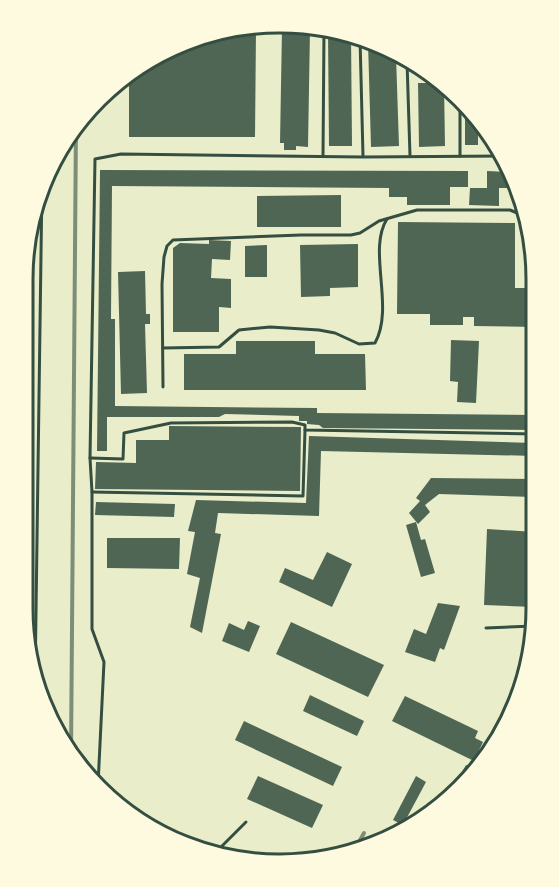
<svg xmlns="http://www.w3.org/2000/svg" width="559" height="887" viewBox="0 0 559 887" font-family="'Work Sans',sans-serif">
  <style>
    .building { fill: #4f6655 }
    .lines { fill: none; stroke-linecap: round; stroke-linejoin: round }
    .service { stroke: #344e41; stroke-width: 3 }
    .rail { stroke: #7c8e77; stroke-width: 4 }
    .rim { fill: none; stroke: #344e41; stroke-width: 3 }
  </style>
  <rect width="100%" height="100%" fill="#e9edc9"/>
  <g class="building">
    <path d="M282,28l28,1 -2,118 -12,-1v4h-12v-7h-4z"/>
    <path d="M232,29h24l-1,108h-126v-61l22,-19z"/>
    <path d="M328,30l18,1 5,3 1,112h-23z"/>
    <path d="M368,42l28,14 3,90 -28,1z"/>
    <path d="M428,72l8,4 8,8 1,62 -26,1 -1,-64h10z"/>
    <path d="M465,108l13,16v21h-13z"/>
    <path d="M100,170l368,1v16h-18v18h-43v-8h-18v-9l-277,-2 -1,133h4v87l202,2v5l218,2v15l-212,-2 -4,-3 -12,-1v-3h-8v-5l-74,-2 -6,3h-112v34h-10z"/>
    <path d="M487,171l21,1 5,16h-14v18l-30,-1 1,-17h17z"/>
    <path d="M341,195v32h-84v-31z"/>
    <path d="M398,222l117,1v65h16v-12h5v51l-62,-1v-9h-11v8h-33v-11h-33z"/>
    <path d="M209,240l22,1 -1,19 -18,-1 -1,19 20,1v29l-12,-1v25h-46v-84l7,-5 29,1z"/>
    <path d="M358,244v43l-28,1v8l-29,1 -1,-52z"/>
    <path d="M267,245v32h-22v-31z"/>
    <path d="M145,271l1,43h4v10h-5l2,69 -26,1 -3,-122z"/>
    <path d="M451,340l28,1 -3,62 -19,-1 1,-20 -8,-1z"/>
    <path d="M236,341h79v13h50l1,36h-182v-36h52z"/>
    <path d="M169,426l132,1 -1,64 -205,-2 1,-27 40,1v-23h33z"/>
    <path d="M309,436l226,7v13l-214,-5 -2,65 -101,-3 -3,20 6,1 -19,99 -12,-6 10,-49 -13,-4 8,-42 -7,-1 8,-31 110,3z"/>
    <path d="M431,478l104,1v18l-96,-3 -14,11 5,7 -12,12 -9,-11 11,-12 -4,-3z"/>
    <path d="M96,502l79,2 -1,13 -79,-2z"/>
    <path d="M416,522l5,18 4,-1 10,34 -14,4 -15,-52z"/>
    <path d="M487,529l48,3 -1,75 -50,-2z"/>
    <path d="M107,538h73l-1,31 -72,-1z"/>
    <path d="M327,552l25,12 -20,43 -53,-25 6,-14 28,12z"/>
    <path d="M438,603l22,3 -16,44 -4,-2 -5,14 -30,-10 9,-23 12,5z"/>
    <path d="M248,621l12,5 -11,26 -27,-11 7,-18 15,7z"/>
    <path d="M291,622l93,43 -16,32 -92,-43z"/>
    <path d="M310,695l54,26 -7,15 -54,-25z"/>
    <path d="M405,696l73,35 -3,7 8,4 -9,19 -82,-40z"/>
    <path d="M244,721l98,46 -9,19 -98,-46z"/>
    <path d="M466,765l11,5 -12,12 -7,-3z"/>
    <path d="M258,776l65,29 -11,23 -65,-29z"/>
    <path d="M416,776l10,6 -23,43 -10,-5z"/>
  </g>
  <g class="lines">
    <g class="service">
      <path d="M360,38l3,118"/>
      <path d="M407,61l3,95"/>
      <path d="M460,102v54"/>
      <path d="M323,156l1,-126"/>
      <path d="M528,251l4,-1"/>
      <path d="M163,348l56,-1 20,-17 31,-3 49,3 16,3 24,11 16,-1c20,-36 -8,-93 12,-124"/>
      <path d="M163,387l-1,-103 2,-27 3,-11 6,-6 128,-5h50l9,-2 19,-12 38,-11h93l12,5"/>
      <path d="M90,458l33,1 1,-26 47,-10 121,-1 13,3v5l230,4"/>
      <path d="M92,492l211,4 2,-66"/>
      <path d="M486,628l48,-2"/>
      <path d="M35,683l7,-500"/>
      <path d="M98,785l6,-123 -12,-33v-137l-2,-34 5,-299 26,-5 242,3 141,-1"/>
      <path d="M214,854l32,-32"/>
    </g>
    <g class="rail">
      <path d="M71,756l5,-633"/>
      <path d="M353,853l11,-20"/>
    </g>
  </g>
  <path d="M0 0H559V887H0ZM279 33H280A246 246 0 0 1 526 279V608A246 246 0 0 1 280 854H279A246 246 0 0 1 33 608V279A246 246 0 0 1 279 33Z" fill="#fefae0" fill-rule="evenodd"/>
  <path class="rim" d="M279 33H280A246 246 0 0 1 526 279V608A246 246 0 0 1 280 854H279A246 246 0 0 1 33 608V279A246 246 0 0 1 279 33Z"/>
</svg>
